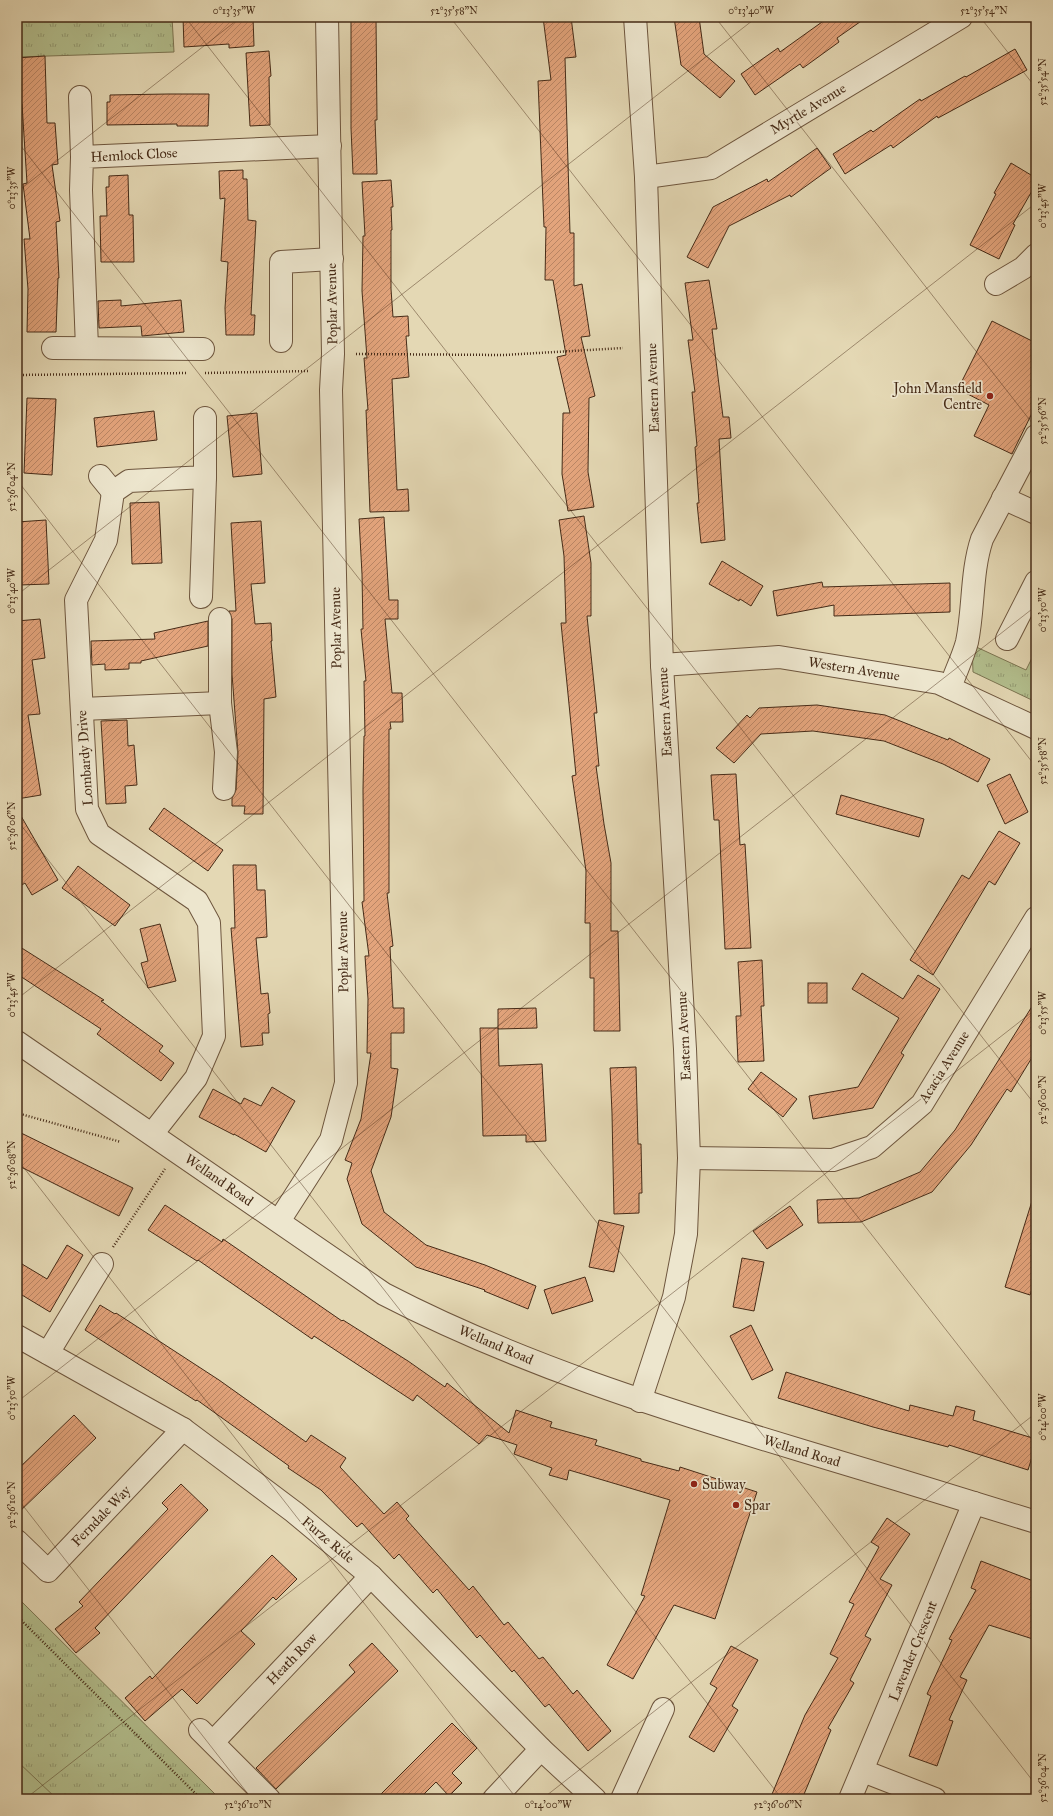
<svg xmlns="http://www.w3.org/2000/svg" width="1053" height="1816" viewBox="0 0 1053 1816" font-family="'IM FELL Great Primer',serif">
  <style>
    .grass { fill: url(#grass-tufts); stroke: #7c7552 }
    .green { fill: #b3bf8e; stroke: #7c7552 }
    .building { fill: url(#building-hatch); stroke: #462b17 }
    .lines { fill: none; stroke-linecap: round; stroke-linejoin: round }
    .minor-casing { stroke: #6e563e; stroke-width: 24 }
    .path { stroke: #462b17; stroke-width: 2.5; stroke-dasharray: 1 2; stroke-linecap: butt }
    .minor { stroke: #ede6ce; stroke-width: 22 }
    .ticks { fill: none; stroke: #462b17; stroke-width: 1; stroke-opacity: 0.45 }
    .poi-dot { fill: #8f2418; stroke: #ede6ce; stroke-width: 1.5 }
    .labels { text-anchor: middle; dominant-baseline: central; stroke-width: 3.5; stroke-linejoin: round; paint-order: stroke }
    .street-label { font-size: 14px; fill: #462b17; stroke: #ede6ce }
    .poi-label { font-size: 14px; fill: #462b17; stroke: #ede6ce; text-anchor: start }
    .neatline { fill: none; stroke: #462b17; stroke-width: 1.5 }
    .ticks-label { font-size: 10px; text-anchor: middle; fill: #462b17 }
  </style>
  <defs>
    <pattern id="grass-tufts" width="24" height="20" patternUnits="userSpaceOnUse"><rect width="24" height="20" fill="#b3bf8e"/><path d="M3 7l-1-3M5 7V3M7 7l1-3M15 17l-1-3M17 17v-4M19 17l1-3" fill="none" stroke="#939b73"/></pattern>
    <pattern id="building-hatch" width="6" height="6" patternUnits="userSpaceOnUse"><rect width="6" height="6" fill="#e3a47c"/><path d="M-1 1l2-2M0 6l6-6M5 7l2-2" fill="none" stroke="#ba8665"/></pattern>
  </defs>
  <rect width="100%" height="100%" fill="#e4d8b4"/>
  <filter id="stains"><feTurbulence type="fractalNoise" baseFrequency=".005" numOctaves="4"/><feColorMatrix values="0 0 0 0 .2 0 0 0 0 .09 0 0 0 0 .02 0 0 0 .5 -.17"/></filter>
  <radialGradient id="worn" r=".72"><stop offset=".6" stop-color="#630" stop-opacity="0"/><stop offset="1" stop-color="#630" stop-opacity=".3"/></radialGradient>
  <g class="grass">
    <path d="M17,17h155l2,35 -157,5z"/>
    <path d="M972,645l54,25 10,-20v52l-63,-30z"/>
    <path d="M17,1597l203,202h-203z"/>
  </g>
  <path class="green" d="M17,1761l40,38h-40z"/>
  <g class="building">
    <path d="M183,17h70l1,29 -25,2v-4l-45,3z"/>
    <path d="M543,17h28l5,40 -11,1 5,175h4v53l8,-2 8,52 -9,1 14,59 -6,2 -1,74 6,35 -26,4 -6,-37 1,-61h7l-13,-56 9,-2 -13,-75h-8l1,-53h-2l-6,-146 13,-1z"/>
    <path d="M674,17h25l5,37 31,27 -15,17 -39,-33z"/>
    <path d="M829,17h38l-30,21 2,4 -36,26 -3,-4 -45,31 -14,-21 37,-26 2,4z"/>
    <path d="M376,18l1,102h-2l2,54h-24l-2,-46v-109z"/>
    <path d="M1015,49l12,21 -89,48 -1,-2 -44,32 -2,-3 -46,29 -12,-20 38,-24 2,2 47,-33 1,2 44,-25 1,1z"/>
    <path d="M269,51l2,25 -2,1 1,48 -20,1 -4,-73z"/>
    <path d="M45,56l2,67h8l3,41 -6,1 8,56 -4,1 3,56h-1l-2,54h-29l1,-43 -4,-50h6l-7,-55 4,-1 -5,-79h-5v-46z"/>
    <path d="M168,94h41l-1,32h-31v-2l-70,1v-23h3v-7z"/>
    <path d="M817,148l14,20 -40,29 -1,-2 -61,31 -21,42 -21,-11 26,-50 54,-28 1,3z"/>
    <path d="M1011,163l25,15v6l-23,40 2,1 -16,34 -29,-14 26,-51 -2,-1z"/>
    <path d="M243,170v9h4l1,41 8,1 -5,94h4l-1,20h-28l-1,-27 3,-46 -7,-1 4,-63 -5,1 -1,-28z"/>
    <path d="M128,175l1,40h4l1,47h-33l-1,-46h7l-1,-29h3v-11z"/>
    <path d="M391,180l2,27h-2l1,23h-1v59l2,28 15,-1 1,20h-3l3,41 -17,2 5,111 11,-1 1,22 -39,1 -4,-102h2l-4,-52h3l-5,-67 1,-55h2l-3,-54z"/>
    <path d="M709,280l8,49h-5l11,88h6l2,21 -12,1 6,101 -24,3 -4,-40h2l-4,-56 2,-1 -5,-54h3l-7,-52h5l-8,-57z"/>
    <path d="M121,300v6l60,-6 3,32 -42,4 -1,-10 -42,2 -1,-27z"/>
    <path d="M992,321l44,22v62l-24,49 -38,-18 15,-31 -31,-16z"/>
    <path d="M27,398l29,1 -4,76 -28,-2z"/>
    <path d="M154,411l3,29 -60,7 -3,-29z"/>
    <path d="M257,413l5,61 -29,3 -6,-61z"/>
    <path d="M159,502l3,61 -30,1 -2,-61z"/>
    <path d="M584,516l7,47v53h-4l10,97h-3l5,53h-3l8,58 7,39v68h7l2,100h-26v-53h-4v-55h-5l1,-52 -14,-95 4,-1 -15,-152h5l-2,-67 -5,-36z"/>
    <path d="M384,517l5,83h9v19h-13l7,74h10l1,29h-13l1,7h-2v164h-2l6,53 -3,1 3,61h11v25h-13v35l7,1 -7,48 -20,54 13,41 42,33 59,20 51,21 -8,23 -44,-18 1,-1 -69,-23 -54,-43 -15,-45 5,-16 -7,-3 16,-41 10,-66h-4l1,-54 -3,-43h4l-7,-54 2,-1 -1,-111 1,-54h1l-1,-55h2l-5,-52h2l-1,-55 -3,-55z"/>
    <path d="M46,520l3,64 -30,1 -2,-63z"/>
    <path d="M261,521l4,62 -14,1 4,40 16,-1 1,18h-1l5,56 -12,2 -1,115h-19l1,-8h-13v-8l4,-8 2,-37 -6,-79v-55l-3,-8h7l-5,-88z"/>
    <path d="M722,561l41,25 -12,20 -11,-7 -1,2 -30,-17z"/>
    <path d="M822,582l1,5 127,-4v29l-116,4v-11l-57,11 -4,-25z"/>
    <path d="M40,619l5,39 -13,2 8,54 -12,1 13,80 -24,4v-178z"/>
    <path d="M208,621v25l-67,15v2h-12v6l-24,1v-6l-13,1 -1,-24 64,-2 -1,-6z"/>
    <path d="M817,705l68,10 63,25 1,-2 41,21 -12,23 -35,-18 -59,-23 -71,-10 -52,3 -27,29 -18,-15 31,-33 3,3 9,-10z"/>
    <path d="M127,720l1,26 6,-1 3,40 -12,1 1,17 -20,1 -5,-83z"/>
    <path d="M736,774l4,71 5,-1 6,104 -26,1 -6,-129h-5l-3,-45z"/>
    <path d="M1010,774l18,38 -23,12 -18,-39z"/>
    <path d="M841,795l83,24 -5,18 -83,-23z"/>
    <path d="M164,808l59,42 -15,21 -59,-42z"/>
    <path d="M17,809l41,71 -26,15 -7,-12 -8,5z"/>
    <path d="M999,831l21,12 -25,42 -6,-4 -56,94 -23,-15 52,-85 7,4z"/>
    <path d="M233,865h23l1,25h8l2,47 -11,1 5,56 7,-1 2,20 -2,1 1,19h-7l1,12 -22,2 -9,-107 -1,-12h4z"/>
    <path d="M78,866l52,39 -15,21 -53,-38z"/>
    <path d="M160,924l16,57 -28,7 -7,-25 7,-2 -8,-32z"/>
    <path d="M17,945l87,55 -3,1 62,45 -4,5 15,12 -13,18 -64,-47 4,-5 -84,-55z"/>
    <path d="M762,960l2,46h-3l3,55 -26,1 -2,-46h5l-3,-54z"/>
    <path d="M862,973l41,26 15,-24 22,14 -39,64 3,2 -31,53 -60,11 -4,-23 49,-9 41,-69 -47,-29z"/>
    <rect x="808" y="983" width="19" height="20"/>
    <path d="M1036,1000v51l-25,41 -4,-3 -36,56 -39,47 -71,30 -43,1 -1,-23 42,-2 61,-26 35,-42z"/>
    <path d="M536,1008l1,20 -39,1v-20z"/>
    <path d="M480,1028h18l1,38 43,-2 4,77 -20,1v-7l-43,1z"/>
    <path d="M636,1067l2,77h3l1,49h-3v20l-25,1 -2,-101 -2,-45z"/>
    <path d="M761,1072l36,27 -14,18 -35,-28z"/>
    <path d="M272,1087l23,14 -29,51 -32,-18v1l-35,-18 14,-28 28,15 3,-6 17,8z"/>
    <path d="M17,1131l116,57 -14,28 -102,-51z"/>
    <path d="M1032,1201l4,1v76l-6,17 -25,-8z"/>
    <path d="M165,1205l57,37 1,-3 119,82 1,-1 65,41 37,26 2,-4 62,50 7,-23 36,12 -2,5 47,13 -2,5 46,14v2l38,10 1,-4 77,25 -42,127 -41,-14 -41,74 -26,-14 38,-69 -4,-1 29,-95 -101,-30 -2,10 -18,-5 3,-7 -38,-14 3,-9 -30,-10 -8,9 -62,-49 -4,6 -99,-65 -2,3 -114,-79 -1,1 -49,-31z"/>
    <path d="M790,1206l13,19 -36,24 -14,-18z"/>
    <path d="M599,1220l25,6 -10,46 -25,-5z"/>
    <path d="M67,1245l16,10 -33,57 -33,-20v-31l30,18z"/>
    <path d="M742,1258l22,4 -10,49 -21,-4z"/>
    <path d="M585,1277l8,24 -41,13 -8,-24z"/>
    <path d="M100,1305l15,9 1,-1 103,67 87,62 5,-7 35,23 -6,9 44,47 13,-12 12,14 -3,3 63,71 4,-4 31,39 4,-3 31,37 4,-2 30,37 4,-4 34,41 -23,20 -39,-47 -4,3 -31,-37 -2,2 -32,-37 -3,3 -40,-49 -4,4 -34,-39 -5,5 -32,-36 -5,4 -36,-37 -33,-22 1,-2 -92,-66 -1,1 -111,-71z"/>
    <path d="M751,1325l22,45 -21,10 -22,-44z"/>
    <path d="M786,1372l123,39 1,-6 43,11 3,-10 19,5 -2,9 63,19v5l-8,26 -79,-25 -1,2 -75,-20 -95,-29z"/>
    <path d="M74,1415l22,23 -79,76v-44z"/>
    <path d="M181,1484l27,26 -113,118 5,5 -24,20 -21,-24 28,-23 -4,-4 89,-93 -6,-6z"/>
    <path d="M887,1518l23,16 -30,45 12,6 -27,51 6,3 -21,41 4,3 -26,45 3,2 -29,69h-32l35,-84 33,-57 -8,-4 24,-50 -5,-2 30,-55 -8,-5z"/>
    <path d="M272,1555l25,24 -21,21 -3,-3 -32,34 14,13 -58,60 -15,-15 -37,32 -20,-23 25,-22 2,3z"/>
    <path d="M981,1561l55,21v58l-47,-15 -29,52 7,3 -18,40 4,1 -16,45 -28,-10 22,-60 -4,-2 25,-54 -3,-1 27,-49 -5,-2z"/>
    <path d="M372,1643l26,28 -122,118 -20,-21 99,-96 -6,-7z"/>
    <path d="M731,1646l27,14 -26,46 6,4 -24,42 -25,-15 28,-49 -7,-4z"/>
    <path d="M452,1723l25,25 -25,25 10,10 -13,13 -13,-14 -17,17h-43z"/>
  </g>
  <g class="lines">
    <defs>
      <g id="minor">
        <path d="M635,17l11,160 16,488 23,384 4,109 -3,76 -12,63 -34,104"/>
        <path d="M80,97l2,60"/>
        <path d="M646,177l65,-9 250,-151"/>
        <path d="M996,284l27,-16 13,-13"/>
        <path d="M281,341v-79l51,-3"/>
        <path d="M53,348l150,1"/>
        <path d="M87,348l-6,-158 1,-33 248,-11"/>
        <path d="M100,476l13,16"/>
        <path d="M1003,498l33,15"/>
        <path d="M201,597l4,-120"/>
        <path d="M220,619v84l6,49 -2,37"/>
        <path d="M1007,639l29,-57"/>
        <path d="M662,665l117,-8 160,26 97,45"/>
        <path d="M950,688c5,-15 13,-31 17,-46 7,-34 4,-70 15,-103l54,-103"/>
        <path d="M82,709l138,-6"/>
        <path d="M17,1042l367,252c133,69 276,114 419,157 78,23 155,47 233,71"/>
        <path d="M152,1134l44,-56 18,-42 -5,-113 -12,-22 -98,-67 -12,-25 -11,-209 30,-60 7,-48 16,-11 76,-4v-59"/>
        <path d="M689,1158l144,2 39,-13 50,-43 114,-186"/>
        <path d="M279,1221l52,-81 15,-57 -15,-693 2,-36 -6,-337"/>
        <path d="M17,1336l166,93 111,83 77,64 170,173 54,50"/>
        <path d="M48,1353l54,-89"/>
        <path d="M17,1541l31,30 135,-142"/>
        <path d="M200,1730l69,69"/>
        <path d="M213,1742l158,-166"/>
        <path d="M863,1771l72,28"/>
        <path d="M494,1799l47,-50"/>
        <path d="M622,1799l41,-90"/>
        <path d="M850,1799l124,-296"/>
      </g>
    </defs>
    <use href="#minor" class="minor-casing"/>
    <g class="path">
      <path d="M356,354l148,1 119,-7"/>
      <path d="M205,373l105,-2"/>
      <path d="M17,375l171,-2"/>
      <path d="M17,1113l104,29"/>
      <path d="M113,1247l52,-78"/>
      <path d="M17,1616l184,183"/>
    </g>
    <use href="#minor" class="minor"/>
  </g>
  <path class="ticks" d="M185,17l851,1089M450,17l586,750M715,17l321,411M980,17l56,71M17,141l1019,1304M17,192l224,-175M17,480l1019,1305M17,595l740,-578M17,820l765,979M17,999l1019,-796M17,1159l500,640M17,1402l1019,-796M17,1498l235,301M25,1799l1011,-790M542,1799l494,-386"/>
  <g class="poi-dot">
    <circle cx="990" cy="396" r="4"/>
    <circle cx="694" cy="1484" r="4"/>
    <circle cx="736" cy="1505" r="4"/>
  </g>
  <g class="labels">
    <g class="street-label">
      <text transform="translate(808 109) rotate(-31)">Myrtle Avenue</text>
      <text transform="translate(134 155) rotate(-3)">Hemlock Close</text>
      <text transform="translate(332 304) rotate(-91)">Poplar Avenue</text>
      <text transform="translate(653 388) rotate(-92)">Eastern Avenue</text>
      <text transform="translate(336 628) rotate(-91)">Poplar Avenue</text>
      <text transform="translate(854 669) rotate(9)">Western Avenue</text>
      <text transform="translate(665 712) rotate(-93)">Eastern Avenue</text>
      <text transform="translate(85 758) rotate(-94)">Lombardy Drive</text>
      <text transform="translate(343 952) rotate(-91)">Poplar Avenue</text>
      <text transform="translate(684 1036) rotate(-93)">Eastern Avenue</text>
      <text transform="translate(944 1067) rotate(-58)">Acacia Avenue</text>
      <text transform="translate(219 1180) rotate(35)">Welland Road</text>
      <text transform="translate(496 1345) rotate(23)">Welland Road</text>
      <text transform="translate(802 1451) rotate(17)">Welland Road</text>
      <text transform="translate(101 1516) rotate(-46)">Ferndale Way</text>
      <text transform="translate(328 1540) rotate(40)">Furze Ride</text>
      <text transform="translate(913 1651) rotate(-68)">Lavender Crescent</text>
      <text transform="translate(292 1659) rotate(-46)">Heath Row</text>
    </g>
    <g class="poi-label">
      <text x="982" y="388" text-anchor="end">John Mansfield<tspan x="982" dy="16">Centre</tspan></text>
      <text x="702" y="1484">Subway</text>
      <text x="744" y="1505">Spar</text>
    </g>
  </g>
  <rect width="1053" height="1816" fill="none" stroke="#e4d8b4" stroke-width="44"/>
  <rect x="22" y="22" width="1009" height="1772" class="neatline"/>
  <g class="ticks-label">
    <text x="234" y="14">0°13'35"W</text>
    <text x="454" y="14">52°35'58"N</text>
    <text x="751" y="14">0°13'40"W</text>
    <text x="984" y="14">52°35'54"N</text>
    <text transform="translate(1042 82) rotate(-90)" y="4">52°35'54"N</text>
    <text transform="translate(11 188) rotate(-90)" y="4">0°13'35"W</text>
    <text transform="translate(1042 206) rotate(-90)" y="4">0°13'45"W</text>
    <text transform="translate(1042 421) rotate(-90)" y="4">52°35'56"N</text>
    <text transform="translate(11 487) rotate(-90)" y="4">52°36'04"N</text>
    <text transform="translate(11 591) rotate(-90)" y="4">0°13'40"W</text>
    <text transform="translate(1042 610) rotate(-90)" y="4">0°13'50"W</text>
    <text transform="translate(1042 761) rotate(-90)" y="4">52°35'58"N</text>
    <text transform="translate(11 826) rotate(-90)" y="4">52°36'06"N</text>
    <text transform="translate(11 995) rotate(-90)" y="4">0°13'45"W</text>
    <text transform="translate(1042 1013) rotate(-90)" y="4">0°13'55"W</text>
    <text transform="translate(1042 1100) rotate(-90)" y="4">52°36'00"N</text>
    <text transform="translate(11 1165) rotate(-90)" y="4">52°36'08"N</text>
    <text transform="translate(11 1398) rotate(-90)" y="4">0°13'50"W</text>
    <text transform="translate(1042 1417) rotate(-90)" y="4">0°14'00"W</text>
    <text transform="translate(11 1505) rotate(-90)" y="4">52°36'10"N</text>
    <text transform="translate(1042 1778) rotate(-90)" y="4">52°36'04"N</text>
    <text x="248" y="1808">52°36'10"N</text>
    <text x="548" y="1808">0°14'00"W</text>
    <text x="778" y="1808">52°36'06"N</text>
  </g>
  <rect width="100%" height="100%" filter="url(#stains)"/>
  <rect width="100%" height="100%" fill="url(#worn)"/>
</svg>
